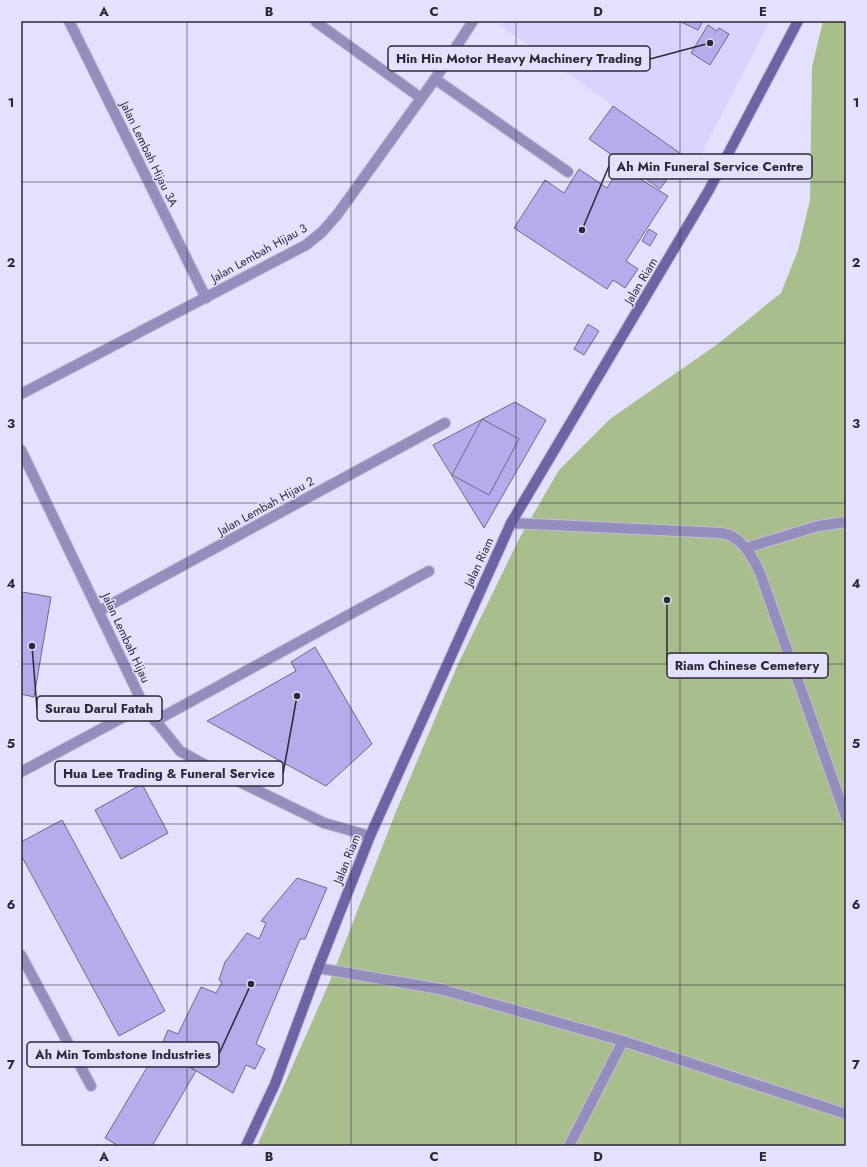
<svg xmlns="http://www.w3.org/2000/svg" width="867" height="1167" viewBox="0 0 867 1167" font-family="Jost,sans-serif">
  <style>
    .built { fill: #d9d4ff }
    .green { fill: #a8bf8d }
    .building { fill: #b4aceb; stroke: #6e6a8a }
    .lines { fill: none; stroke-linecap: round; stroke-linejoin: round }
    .lane-casing { stroke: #bfbcd6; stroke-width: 12 }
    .street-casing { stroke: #bfbcd6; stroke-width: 12 }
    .secondary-casing { stroke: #bfbcd6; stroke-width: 12 }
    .lane { stroke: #948ebc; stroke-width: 10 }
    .street { stroke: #948ebc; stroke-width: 10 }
    .secondary { stroke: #6e63a5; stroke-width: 10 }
    .grid { fill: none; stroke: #2a2936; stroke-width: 1; stroke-opacity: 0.55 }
    .labels { text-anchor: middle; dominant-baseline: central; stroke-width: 3; stroke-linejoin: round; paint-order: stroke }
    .street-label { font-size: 12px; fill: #2a2936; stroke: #e4e1fe }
    .leader { fill: none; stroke: #2a2936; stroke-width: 1.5 }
    .callout-dot { fill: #2a2936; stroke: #e4e1fe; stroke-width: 1.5 }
    .callout { fill: #e4e1fe; stroke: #2a2936; stroke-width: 1.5 }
    .callout-label { font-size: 13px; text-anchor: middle; font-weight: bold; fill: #2a2936 }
    .neatline { fill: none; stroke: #2a2936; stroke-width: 1.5 }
    .grid-label { font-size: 13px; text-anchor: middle; font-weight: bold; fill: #2a2936 }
  </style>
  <rect width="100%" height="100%" fill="#e4e1fe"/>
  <path class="built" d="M503,21h267l-74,143 -197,-139z"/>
  <path class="green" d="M823,21h23v1125h-589l73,-165 67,-172 61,-145 62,-127 39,-67 51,-51 109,-76 62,-50 17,-43 12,-50 2,-133z"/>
  <g class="building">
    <path d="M679,21h24l-5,9z"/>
    <path d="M708,25l9,6 2,-3 10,6 -19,31 -19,-12z"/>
    <path d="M613,106l71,50 -24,33 -71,-50z"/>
    <path d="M579,169l28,19 11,-18 6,-1 44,27 -42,65 12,8 -13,19 -12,-8 -6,9 -93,-61 31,-48 19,13z"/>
    <path d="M649,229l8,5 -7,12 -8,-5z"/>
    <path d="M588,324l11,7 -15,24 -10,-6z"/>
    <path d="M515,402l31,18 -62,108 -51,-83z"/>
    <path d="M482,419l37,20 -30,56 -37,-20z"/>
    <path d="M22,592l29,5 -17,100 -13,-3z"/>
    <path d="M315,647l57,97 -46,42 -119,-65 89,-50 -5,-9z"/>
    <path d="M142,784l26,49 -47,26 -26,-49z"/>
    <path d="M62,820l103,191 -46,25 -98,-181v-13z"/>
    <path d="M297,878l30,10 -22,51h-5l-44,105 9,5 -10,20 -9,-4 -13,28 -73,-44 8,-19 10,4 23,-47 15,6 6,-11 -3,-2 6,-18 22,-29 12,6 7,-16 -5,-2z"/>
    <path d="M158,1049l38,22 -44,75h-33l-14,-8z"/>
  </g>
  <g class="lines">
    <defs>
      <g id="lane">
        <path d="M435,79l133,93"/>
        <path d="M511,523l211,10c19,3 31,24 38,40l86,244"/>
        <path d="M746,548l72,-22 28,-4"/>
        <path d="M318,968l122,21 183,52 223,73"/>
        <path d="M569,1146l54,-105"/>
      </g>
      <g id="street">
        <path d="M69,21l137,277"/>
        <path d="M316,22l105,76"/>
        <path d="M21,394l285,-149 16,-13 15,-17 98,-136 38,-58"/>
        <path d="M21,450l123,256 36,45 29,16 115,56 46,13"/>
        <path d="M99,611l346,-188"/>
        <path d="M155,721l274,-150"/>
        <path d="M21,772l123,-66"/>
        <path d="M21,955l70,131"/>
      </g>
      <path id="secondary" d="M246,1146l29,-62 43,-116 52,-132 141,-313 198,-333 89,-169"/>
    </defs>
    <use href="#lane" class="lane-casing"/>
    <use href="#street" class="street-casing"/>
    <use href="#secondary" class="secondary-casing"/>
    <use href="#lane" class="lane"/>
    <use href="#street" class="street"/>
    <use href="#secondary" class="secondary"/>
  </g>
  <path class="grid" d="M187,21v1125M351,21v1125M516,21v1125M680,21v1125M21,182h825M21,343h825M21,503h825M21,664h825M21,824h825M21,985h825"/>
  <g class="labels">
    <g class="street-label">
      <text transform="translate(149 154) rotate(64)">Jalan Lembah Hijau 3A</text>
      <text transform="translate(259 253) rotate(-29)">Jalan Lembah Hijau 3</text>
      <text transform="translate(641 281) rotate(-59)">Jalan Riam</text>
      <text transform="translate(266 506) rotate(-29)">Jalan Lembah Hijau 2</text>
      <text transform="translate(479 562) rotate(-65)">Jalan Riam</text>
      <text transform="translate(126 638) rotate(65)">Jalan Lembah Hijau</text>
      <text transform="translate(347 859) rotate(-68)">Jalan Riam</text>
    </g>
  </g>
  <path class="leader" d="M710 43L650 59M582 230L609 166M667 600L667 665M32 646L37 709M297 696L283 774M251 984L219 1054"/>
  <g class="callout-dot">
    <circle cx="710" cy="43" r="4"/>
    <circle cx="582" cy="230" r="4"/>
    <circle cx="667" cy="600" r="4"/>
    <circle cx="32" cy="646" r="4"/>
    <circle cx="297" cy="696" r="4"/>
    <circle cx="251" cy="984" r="4"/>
  </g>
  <g class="callout">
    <rect x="388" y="46" width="262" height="25" rx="4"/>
    <rect x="609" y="154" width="203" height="25" rx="4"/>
    <rect x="667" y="653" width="161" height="25" rx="4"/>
    <rect x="37" y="696" width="125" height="25" rx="4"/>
    <rect x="55" y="761" width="228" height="25" rx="4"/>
    <rect x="27" y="1042" width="192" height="25" rx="4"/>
  </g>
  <g class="callout-label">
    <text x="519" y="63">Hin Hin Motor Heavy Machinery Trading</text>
    <text x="710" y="171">Ah Min Funeral Service Centre</text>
    <text x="747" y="670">Riam Chinese Cemetery</text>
    <text x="99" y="713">Surau Darul Fatah</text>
    <text x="169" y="778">Hua Lee Trading &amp; Funeral Service</text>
    <text x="123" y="1059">Ah Min Tombstone Industries</text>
  </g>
  <rect width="867" height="1167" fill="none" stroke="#e4e1fe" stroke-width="44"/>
  <rect x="22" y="22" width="823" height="1123" class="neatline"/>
  <g class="grid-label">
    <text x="104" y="16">A</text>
    <text x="269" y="16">B</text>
    <text x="434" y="16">C</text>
    <text x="598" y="16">D</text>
    <text x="763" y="16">E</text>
    <text x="11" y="107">1</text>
    <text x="856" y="107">1</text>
    <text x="11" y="267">2</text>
    <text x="856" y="267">2</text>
    <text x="11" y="428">3</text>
    <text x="856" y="428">3</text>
    <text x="11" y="588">4</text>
    <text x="856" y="588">4</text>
    <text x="11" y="748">5</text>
    <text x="856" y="748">5</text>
    <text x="11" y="909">6</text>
    <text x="856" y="909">6</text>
    <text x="11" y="1069">7</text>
    <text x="856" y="1069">7</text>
    <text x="104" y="1161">A</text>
    <text x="269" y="1161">B</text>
    <text x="434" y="1161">C</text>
    <text x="598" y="1161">D</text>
    <text x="763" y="1161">E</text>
  </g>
</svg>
